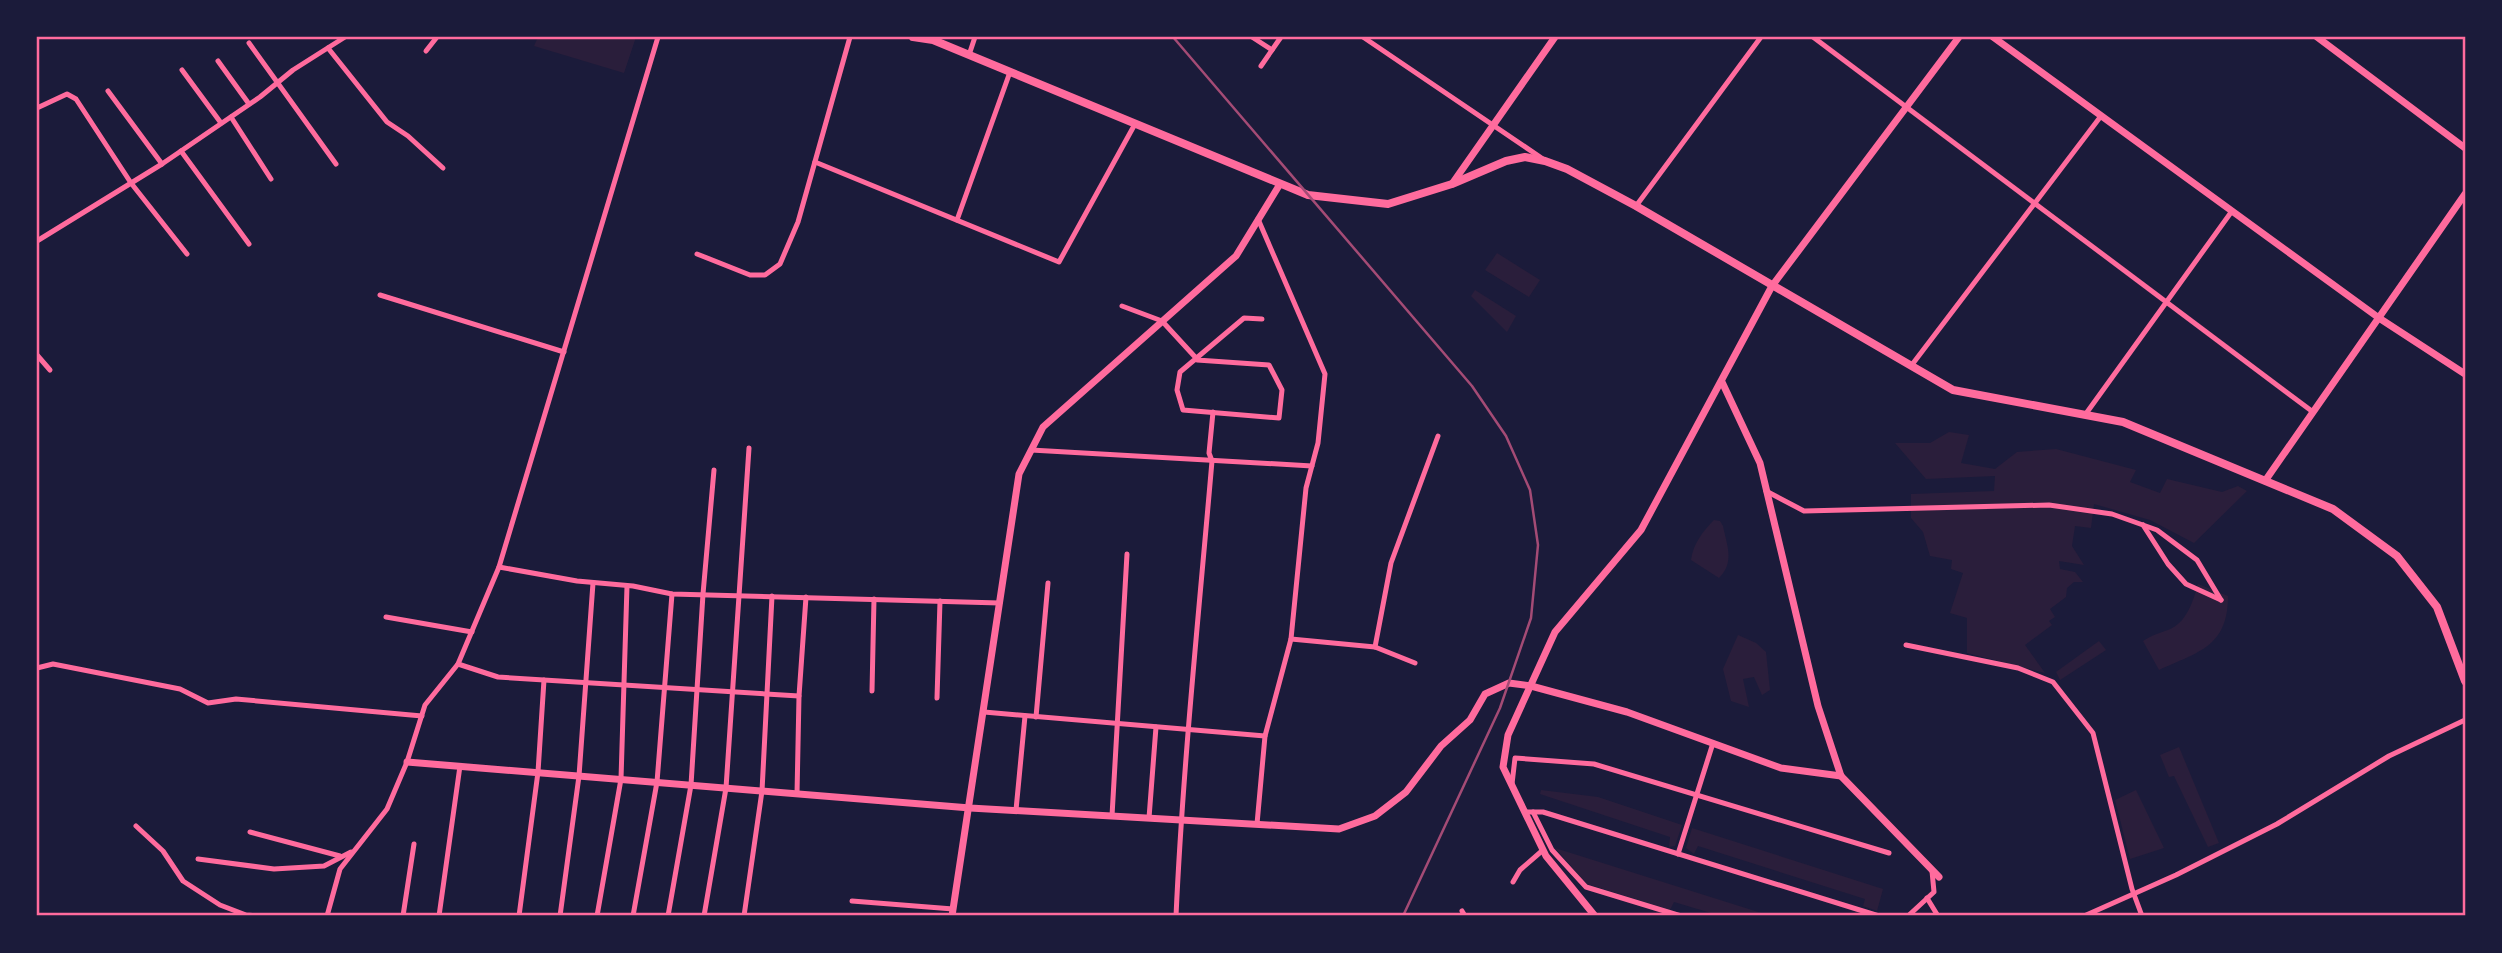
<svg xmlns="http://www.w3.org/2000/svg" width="2502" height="953" viewBox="0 0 2502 953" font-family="Merriweather,serif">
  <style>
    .green { fill: #2a1e3b }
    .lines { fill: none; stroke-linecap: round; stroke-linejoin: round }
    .minor { stroke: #ff6b9d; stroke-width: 5 }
    .tertiary { stroke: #ff6b9d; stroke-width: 7 }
    .secondary { stroke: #ff6b9d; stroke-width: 8 }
    .rail { stroke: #a44b75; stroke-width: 2.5 }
    .neatline { fill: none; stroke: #ff6b9d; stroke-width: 2.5 }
  </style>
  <rect width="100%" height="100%" fill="#1b1b3a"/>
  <g class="green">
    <path d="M538,37h98l-12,36 -90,-27z"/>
    <path d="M1497,253l43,27 -11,17 -44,-27z"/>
    <path d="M1475,290l41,26 -9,16 -36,-36z"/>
    <path d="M1949,432l20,3 -8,28 34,6 22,-17 39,-3 80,21 -6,12 30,11 7,-14 55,13 16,-6 9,5 -53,52 -44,-23 -56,-16 -3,24 -16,-2 -3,20 12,19 -25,-4 1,8 15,3 8,10h-9l-7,6 -1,9 -16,12 5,8 -6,4 3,4 -27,20 20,28 -78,-20v-35l-17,-5 13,-40 -12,-4 1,-9 -22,-4 -7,-24 -12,-14v-24l83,-3 1,-15 -69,3 -31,-36h35z"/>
    <path d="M1714,520l6,1 3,5c4,20 12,36 -4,52l-28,-18c2,-16 12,-29 23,-40z"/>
    <path d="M2198,584l30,12c0,51 -30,56 -69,74l-16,-29c11,-7 14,-7 25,-11 19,-7 25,-29 30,-46z"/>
    <path d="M1738,635l18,8 10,9 4,38 -8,5 -8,-18 -11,2 6,28 -18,-6 -8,-32z"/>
    <path d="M2099,641l7,9 -46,30 -4,-8z"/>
    <path d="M2179,747l40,96 -11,4 -34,-71 -5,1 -9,-22z"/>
    <path d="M1541,790l57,7 84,28 -7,21 -6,1 1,-10 -130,-43z"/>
    <path d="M2136,790l28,58 -34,11 -15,-59z"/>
    <path d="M1692,828l191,61 -6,22 -14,-5 2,-7 -167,-53 -4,8 -8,-6z"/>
    <path d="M1555,848l216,68h-50l-47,-14 -4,8 -83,-26z"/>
  </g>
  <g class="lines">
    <g class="minor">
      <path d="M1252,37l20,13"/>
      <path d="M1363,37l180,122"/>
      <path d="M1813,37l500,375"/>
      <path d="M249,43l87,121"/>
      <path d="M328,48l59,74 21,14 35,32"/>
      <path d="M426,51l11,-14"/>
      <path d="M969,55l6,-18"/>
      <path d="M218,61l31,43"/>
      <path d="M1261,66l20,-29"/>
      <path d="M182,70l39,53"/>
      <path d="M108,91l54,73"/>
      <path d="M37,108l30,-14 9,5 55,84 56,71"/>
      <path d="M231,117l40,62"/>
      <path d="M181,151l68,93"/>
      <path d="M815,162l244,100 76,-138"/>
      <path d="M1636,206l125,-169"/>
      <path d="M1258,219l67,155 -7,69 -12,45 -15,151"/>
      <path d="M957,220l53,-148"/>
      <path d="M37,241l125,-77 98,-67 33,-27 52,-33"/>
      <path d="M697,254l53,21h15l15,-11 18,-42 52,-185"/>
      <path d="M380,295l184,57"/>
      <path d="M1122,306l40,15 34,37 1,2 72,5 13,25 -3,28 -96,-8 -6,-20 3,-18 64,-54 18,1"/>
      <path d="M37,355l13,15"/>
      <path d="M1911,366l190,-250"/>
      <path d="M2085,415l147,-204"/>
      <path d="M1031,450l281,16"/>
      <path d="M1766,491l38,20 245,-6 63,9 45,16 40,30 24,40"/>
      <path d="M2143,525l25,39 18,20 35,16"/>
      <path d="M499,567l78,14 56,5 39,8 328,9"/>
      <path d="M386,617l86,15"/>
      <path d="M1906,645l112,23 35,14 40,51 39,156 10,27"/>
      <path d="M1375,647l16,-84 47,-127"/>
      <path d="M458,664l40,13 301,19"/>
      <path d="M37,668l16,-4 127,25 28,14 28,-4 186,17"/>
      <path d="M872,691l2,-92"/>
      <path d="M937,698l3,-97"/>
      <path d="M984,712l281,24 26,-97 84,8 40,16"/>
      <path d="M1036,717l12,-134"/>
      <path d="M1512,784l3,-26 79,6 295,89"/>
      <path d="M797,794l2,-98 7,-99"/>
      <path d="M1016,810l9,-94"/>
      <path d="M1525,812h18l336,104"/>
      <path d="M1533,812l19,38 34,37 95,29"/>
      <path d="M1112,816l15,-262"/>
      <path d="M1149,818l7,-91"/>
      <path d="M1257,824l8,-88"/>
      <path d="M136,826l27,25 20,30 37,24 26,10 15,1"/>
      <path d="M250,832l90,24"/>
      <path d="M1678,854l35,-111"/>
      <path d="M198,859l76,10 50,-3 27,-14"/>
      <path d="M1513,882l7,-12 23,-20"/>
      <path d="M1927,898l11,18"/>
      <path d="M852,901l101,8"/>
      <path d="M1462,911l3,5"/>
      <path d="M327,916l13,-47 47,-60 20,-47 18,-57 33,-41 41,-97 159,-530"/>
      <path d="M403,916l11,-72"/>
      <path d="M439,916l21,-150"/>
      <path d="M519,916l19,-144 6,-92"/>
      <path d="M560,916l19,-140 14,-193"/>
      <path d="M597,916l24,-137 6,-193"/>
      <path d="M633,916l24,-134 15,-188"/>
      <path d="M668,916l23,-131 12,-191 11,-124"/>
      <path d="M704,916l22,-128 23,-340"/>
      <path d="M744,916l18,-125 10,-195"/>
      <path d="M1176,916c7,-152 23,-304 36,-455l-3,-8 4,-41"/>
      <path d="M1908,916l26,-24 -2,-21"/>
      <path d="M2084,916l92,-41 101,-51 112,-68 76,-36"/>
    </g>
    <g class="tertiary">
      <path d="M1993,37l386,281 86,56"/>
      <path d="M2317,37l148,111"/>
      <path d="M1452,184l103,-147"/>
      <path d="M1722,382l38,81 58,243 23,70 98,101"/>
      <path d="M2265,481l200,-287"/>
      <path d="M407,762l563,46 369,21 36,-13 31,-24 35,-46 29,-26 15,-26 24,-11 22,3 96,26 154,56 60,8"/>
      <path d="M952,916l67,-442 24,-47 193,-171 44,-72"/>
      <path d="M1595,916l-49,-60 -43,-89 5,-32 47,-103 86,-102 131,-244 187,-249"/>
    </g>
    <path class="secondary" d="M913,37l20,3 375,155 80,9 64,-20 54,-23 19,-4 20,4 22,8 69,37 317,184 170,32 210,87 64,47 40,51 28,74"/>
    <path class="rail" d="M1173,37l299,349 34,50 24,54 8,55 -7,73 -31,90 -97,208"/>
  </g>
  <rect width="2502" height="953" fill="none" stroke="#1b1b3a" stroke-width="77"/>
  <rect x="38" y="38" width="2426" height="876" class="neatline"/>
</svg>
